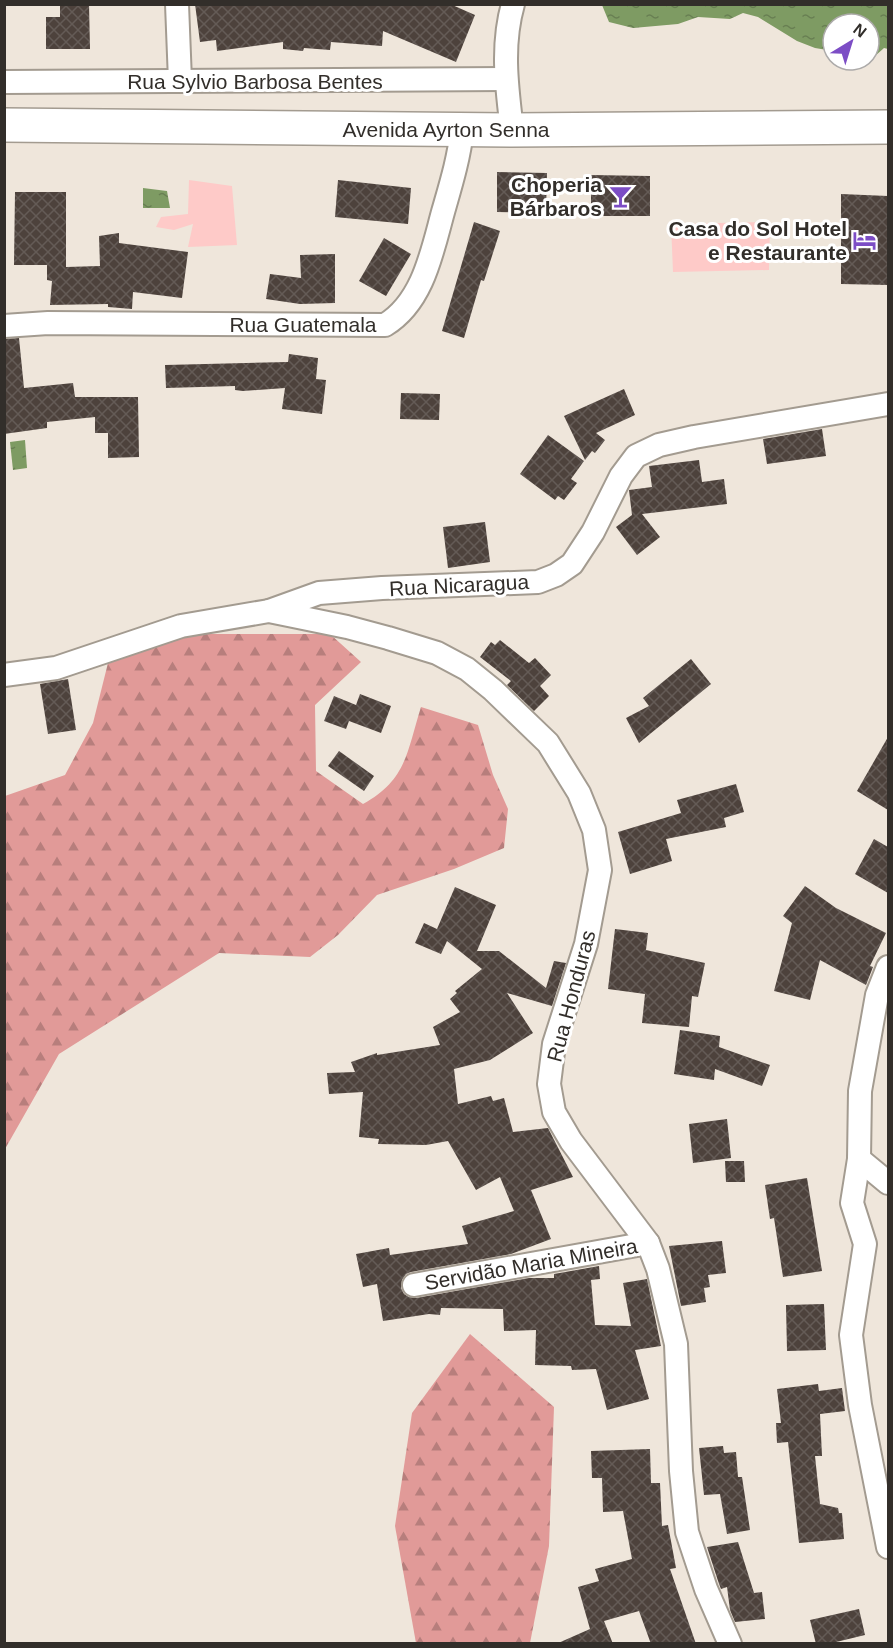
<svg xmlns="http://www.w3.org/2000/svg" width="893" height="1648" viewBox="0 0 893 1648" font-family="Helvetica,sans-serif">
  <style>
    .grass { fill: #fecac8 }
    .forest { fill: url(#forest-firs) }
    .water { fill: url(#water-ripples) }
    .building { fill: url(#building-cross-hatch) }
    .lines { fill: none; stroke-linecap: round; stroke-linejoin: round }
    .street-casing { stroke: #a39b90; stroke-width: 26 }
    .secondary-casing { stroke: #a39b90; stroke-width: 36 }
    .street { stroke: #fff; stroke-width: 22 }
    .secondary { stroke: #fff; stroke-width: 33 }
    .labels { text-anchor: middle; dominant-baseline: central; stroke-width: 6; stroke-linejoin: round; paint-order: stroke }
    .street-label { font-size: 21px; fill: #322e2a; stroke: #fff }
    .poi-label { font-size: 21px; font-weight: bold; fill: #322e2a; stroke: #fff; text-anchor: end }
  </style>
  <defs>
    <pattern id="forest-firs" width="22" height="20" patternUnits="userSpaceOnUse" patternTransform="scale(1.5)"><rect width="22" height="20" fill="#e19a98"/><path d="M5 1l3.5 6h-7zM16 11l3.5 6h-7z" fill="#b77e7c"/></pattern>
    <pattern id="water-ripples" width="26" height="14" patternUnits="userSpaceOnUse" patternTransform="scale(1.5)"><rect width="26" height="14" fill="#7e9b63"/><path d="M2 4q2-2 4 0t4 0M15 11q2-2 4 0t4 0" fill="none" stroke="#687f52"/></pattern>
    <pattern id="building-cross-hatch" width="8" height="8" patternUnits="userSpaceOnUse" patternTransform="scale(1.5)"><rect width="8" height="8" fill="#4d423c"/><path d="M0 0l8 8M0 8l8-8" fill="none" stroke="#645b56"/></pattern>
  </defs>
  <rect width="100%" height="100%" fill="#efe6db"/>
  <g class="grass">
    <path d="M189,180l43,6 5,59 -49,2 5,-23 -19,6 -18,-3 5,-10 27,-3z"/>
    <path d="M770,222l-1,48 -96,2 -2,-48z"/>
  </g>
  <g class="forest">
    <path d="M177,634h153l31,28 -46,43 1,66 47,33c44,-24 44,-53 58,-97l57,18 15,50 15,34 -4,39 -50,21 -77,26 -39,40 -28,22 -91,-4 -160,101 -54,95v-353l60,-21 28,-52 16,-64z"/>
    <path d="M470,1334l84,73 -5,139 -19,97h-114l-21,-117 17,-113z"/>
  </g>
  <g class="water">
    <path d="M602,5h286v44l-4,-1 -9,8h-6v-32h-36v27l-18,-3 -18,-7 -39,-24 -15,-4 -13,6 -32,-2 -20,7 -45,4 -24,-6z"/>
    <path d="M143,188l24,3 3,17h-27z"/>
    <path d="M25,440l2,28 -14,2 -3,-28z"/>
  </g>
  <g class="building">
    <path d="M60,4h29l1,45h-44v-32h14z"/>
    <path d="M195,4h255l25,11 -19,47 -73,-31 -1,15 -51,-4 -1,8 -26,-2 -1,3 -20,-2v-7l-66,9 -1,-11 -16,2z"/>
    <path d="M497,172l50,1 -1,40 -49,-1z"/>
    <path d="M591,175l59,1v40h-59z"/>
    <path d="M338,180l73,8 -3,36 -73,-7z"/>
    <path d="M15,192h51v75l34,-1 -1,-30 20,-3v10l69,9 -6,46 -49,-6 -1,17 -24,-2v-3l-58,1 2,-24 -5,-1v-15h-33z"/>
    <path d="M841,194l47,2v89l-47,-1z"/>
    <path d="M474,222l26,9 -16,50 -3,-1 -17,58 -22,-7z"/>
    <path d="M384,238l27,16 -25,42 -27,-15z"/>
    <path d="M335,254v49l-35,1 -34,-5 4,-25 31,4 -1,-23z"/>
    <path d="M19,338l5,50 49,-5 2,14h63l1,60 -31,1v-25h-13v-16l-48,5v6l-43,6v-95z"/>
    <path d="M289,354l29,4 -2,21 10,1 -4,34 -40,-5 3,-21 -42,3 -8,-1v-4l-69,2 -1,-23 123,-3z"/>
    <path d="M624,389l11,26 -39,18 9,7 -10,13 -3,-2 -7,9 -21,-44z"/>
    <path d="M401,393l39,1 -1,26 -39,-1z"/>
    <path d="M822,429l4,27 -59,8 -4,-25z"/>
    <path d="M548,435l36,26 -13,18 6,4 -13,17 -6,-4 -3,4 -35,-26z"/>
    <path d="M699,460l3,22 22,-3 3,25 -85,10 18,23 -23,18 -21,-28 16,-12 -3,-25 23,-3 -3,-21z"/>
    <path d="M485,522l5,40 -42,6 -5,-41z"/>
    <path d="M500,640l29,23 6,-5 16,17 -11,11 9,10 -15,15 -27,-26 4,-4 -31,-24 11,-15 4,3z"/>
    <path d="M691,659l20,25 -72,59 -13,-25 23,-12 -6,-8z"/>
    <path d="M68,679l8,51 -28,4 -8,-50z"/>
    <path d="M360,694l31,12 -10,27 -32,-12 -3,8 -22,-8 10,-25 22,9z"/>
    <path d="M888,737v73l-31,-19z"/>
    <path d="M339,751l35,25 -10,15 -36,-25z"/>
    <path d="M736,784l8,28 -20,6 2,9 -60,12 6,22 -42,13 -12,-42 63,-19 -4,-13z"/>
    <path d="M874,839l14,8v46l-33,-19z"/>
    <path d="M805,886l31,22 50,25 -16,33 3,1 -7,18 -46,-25 -10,40 -36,-9 18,-68 -9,-7z"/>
    <path d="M455,887l41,18 -19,46h22l47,37 8,-27 12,2 -14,43 -45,-13 26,40 -43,27 -36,9 4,35 33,-8 2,5 11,-3 9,34 35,-4 25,49 -42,13 20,49 -40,15 -100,18 -5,2 -4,6 -1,8 3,6 5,3 7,1 113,-20h25v-4l45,-8 1,13 -9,1 4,45 36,1 -8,-43 24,-4 14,67 -26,4 14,49 -42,11 -11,-41 -24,1 -1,-4 -36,-1 1,-35 -32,1 -1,-22 -62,-1 -1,7 -11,-1 -46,7 -6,-37 -14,3 -7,-33 33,-6 1,7 78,-11 -6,-18 52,-15 -14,-34 -24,13 -28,-49 -22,4 -48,-1 1,-5 -20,-2 4,-45 -34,2 -2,-21 28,-1 -4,-10 26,-9v2l63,-10 -7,-18 27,-15 -10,-13 7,-6 -2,-2 27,-22 -35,-28 -6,13 -26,-11 9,-20 13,6z"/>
    <path d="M615,929l33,4 -2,17 59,13 -7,34 -6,-1 -3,31 -47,-4 3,-29 -37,-5z"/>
    <path d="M680,1030l40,6 -1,11 51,18 -8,21 -47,-17 -1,11 -40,-6z"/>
    <path d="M727,1119l4,39 -38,5 -4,-39z"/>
    <path d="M725,1161h19l1,21h-19z"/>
    <path d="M807,1178l15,93 -39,6 -9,-59 -4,1 -5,-34z"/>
    <path d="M722,1241l4,32 -18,2 2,12 -6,1 2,14 -25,4 -12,-60z"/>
    <path d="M824,1304l2,46 -39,1 -1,-46z"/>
    <path d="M818,1384l1,7 23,-3 3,23 -25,3 2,42h-7l5,48 18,4 1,5h3l2,26 -45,4 -11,-101 -11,1 -1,-20h5l-4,-34z"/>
    <path d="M723,1446l1,7 12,-1 2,25h4l8,53 -23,4 -7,-40 -16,1 -5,-47z"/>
    <path d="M650,1449l1,34h9l2,43 6,-1 8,43 -6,1 26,75h-45l-12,-33 -35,10 9,23h-57l34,-15 -12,-42 21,-6 -4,-12 37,-10 -9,-48 -20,1 -1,-34h-10l-1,-27z"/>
    <path d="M738,1542l16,51 8,-1 3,27 -30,3 -5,-12 -3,-23 -6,2 -2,-5 -12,-37z"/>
    <path d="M859,1609l6,26 -37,9h-12l-6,-24z"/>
  </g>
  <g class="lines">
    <defs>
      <g id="street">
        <path d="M177,4l3,77"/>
        <path d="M4,82l502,-3"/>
        <path d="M512,130c-5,-42 -11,-84 1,-126"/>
        <path d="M4,326l44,-3 337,2c38,-23 47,-73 58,-113 8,-28 16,-54 19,-82"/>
        <path d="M269,611l78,16 41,11 49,15 30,16 26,21 55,53 31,50 15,37 6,40 -14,74 -32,100 -5,40 5,28 17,29 77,102 10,26 18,75 5,127 6,61 19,57 24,55"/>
        <path d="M4,675l52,-7 125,-42 88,-15 50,-18 63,-5 156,-6 18,-7 16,-11 21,-32 28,-56 15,-20 23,-11 35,-8 194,-33"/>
        <path d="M888,967l-11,28 -17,96 -1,68 -7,44 13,41 -14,91 9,70 28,142"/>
        <path d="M859,1159l29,24"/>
        <path d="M414,1285l234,-42"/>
      </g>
      <path id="secondary" d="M4,125l508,5 376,-3"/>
    </defs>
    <use href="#street" class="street-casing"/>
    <use href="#secondary" class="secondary-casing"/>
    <use href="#street" class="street"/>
    <use href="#secondary" class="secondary"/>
  </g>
  <defs>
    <symbol id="bar-bare" viewBox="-9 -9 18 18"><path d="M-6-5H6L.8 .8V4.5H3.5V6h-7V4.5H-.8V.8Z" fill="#7c4dc5" stroke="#fff" stroke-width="2.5" paint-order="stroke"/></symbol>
    <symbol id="hotel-bare" viewBox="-9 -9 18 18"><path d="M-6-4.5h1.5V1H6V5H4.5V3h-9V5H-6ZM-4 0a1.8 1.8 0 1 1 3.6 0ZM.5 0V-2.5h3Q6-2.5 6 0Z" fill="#7c4dc5" stroke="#fff" stroke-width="2.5" paint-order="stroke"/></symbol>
  </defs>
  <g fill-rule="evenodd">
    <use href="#bar-bare" x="604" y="180" width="33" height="33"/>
    <use href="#hotel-bare" x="848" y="224" width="33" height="33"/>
  </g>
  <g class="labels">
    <g class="street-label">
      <text x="255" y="81">Rua Sylvio Barbosa Bentes</text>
      <text x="446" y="129">Avenida Ayrton Senna</text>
      <text x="303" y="324">Rua Guatemala</text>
      <text transform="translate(459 585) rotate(-3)">Rua Nicaragua</text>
      <text transform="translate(571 996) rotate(-75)">Rua Honduras</text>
      <text transform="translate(531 1264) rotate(-10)">Servidão Maria Mineira</text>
    </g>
    <g class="poi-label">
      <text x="602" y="184">Choperia<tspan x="602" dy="24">Bárbaros</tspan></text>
      <text x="847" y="228">Casa do Sol Hotel<tspan x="847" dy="24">e Restaurante</tspan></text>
    </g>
  </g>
  <rect width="893" height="1648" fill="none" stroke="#322e2a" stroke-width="12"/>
  <g transform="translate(851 42) rotate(38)"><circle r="28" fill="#ffffff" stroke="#adabaa" stroke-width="1.5"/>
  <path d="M0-4.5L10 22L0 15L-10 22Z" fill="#7c4dc5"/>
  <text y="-9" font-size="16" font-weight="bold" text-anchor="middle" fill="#322e2a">N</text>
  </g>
</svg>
